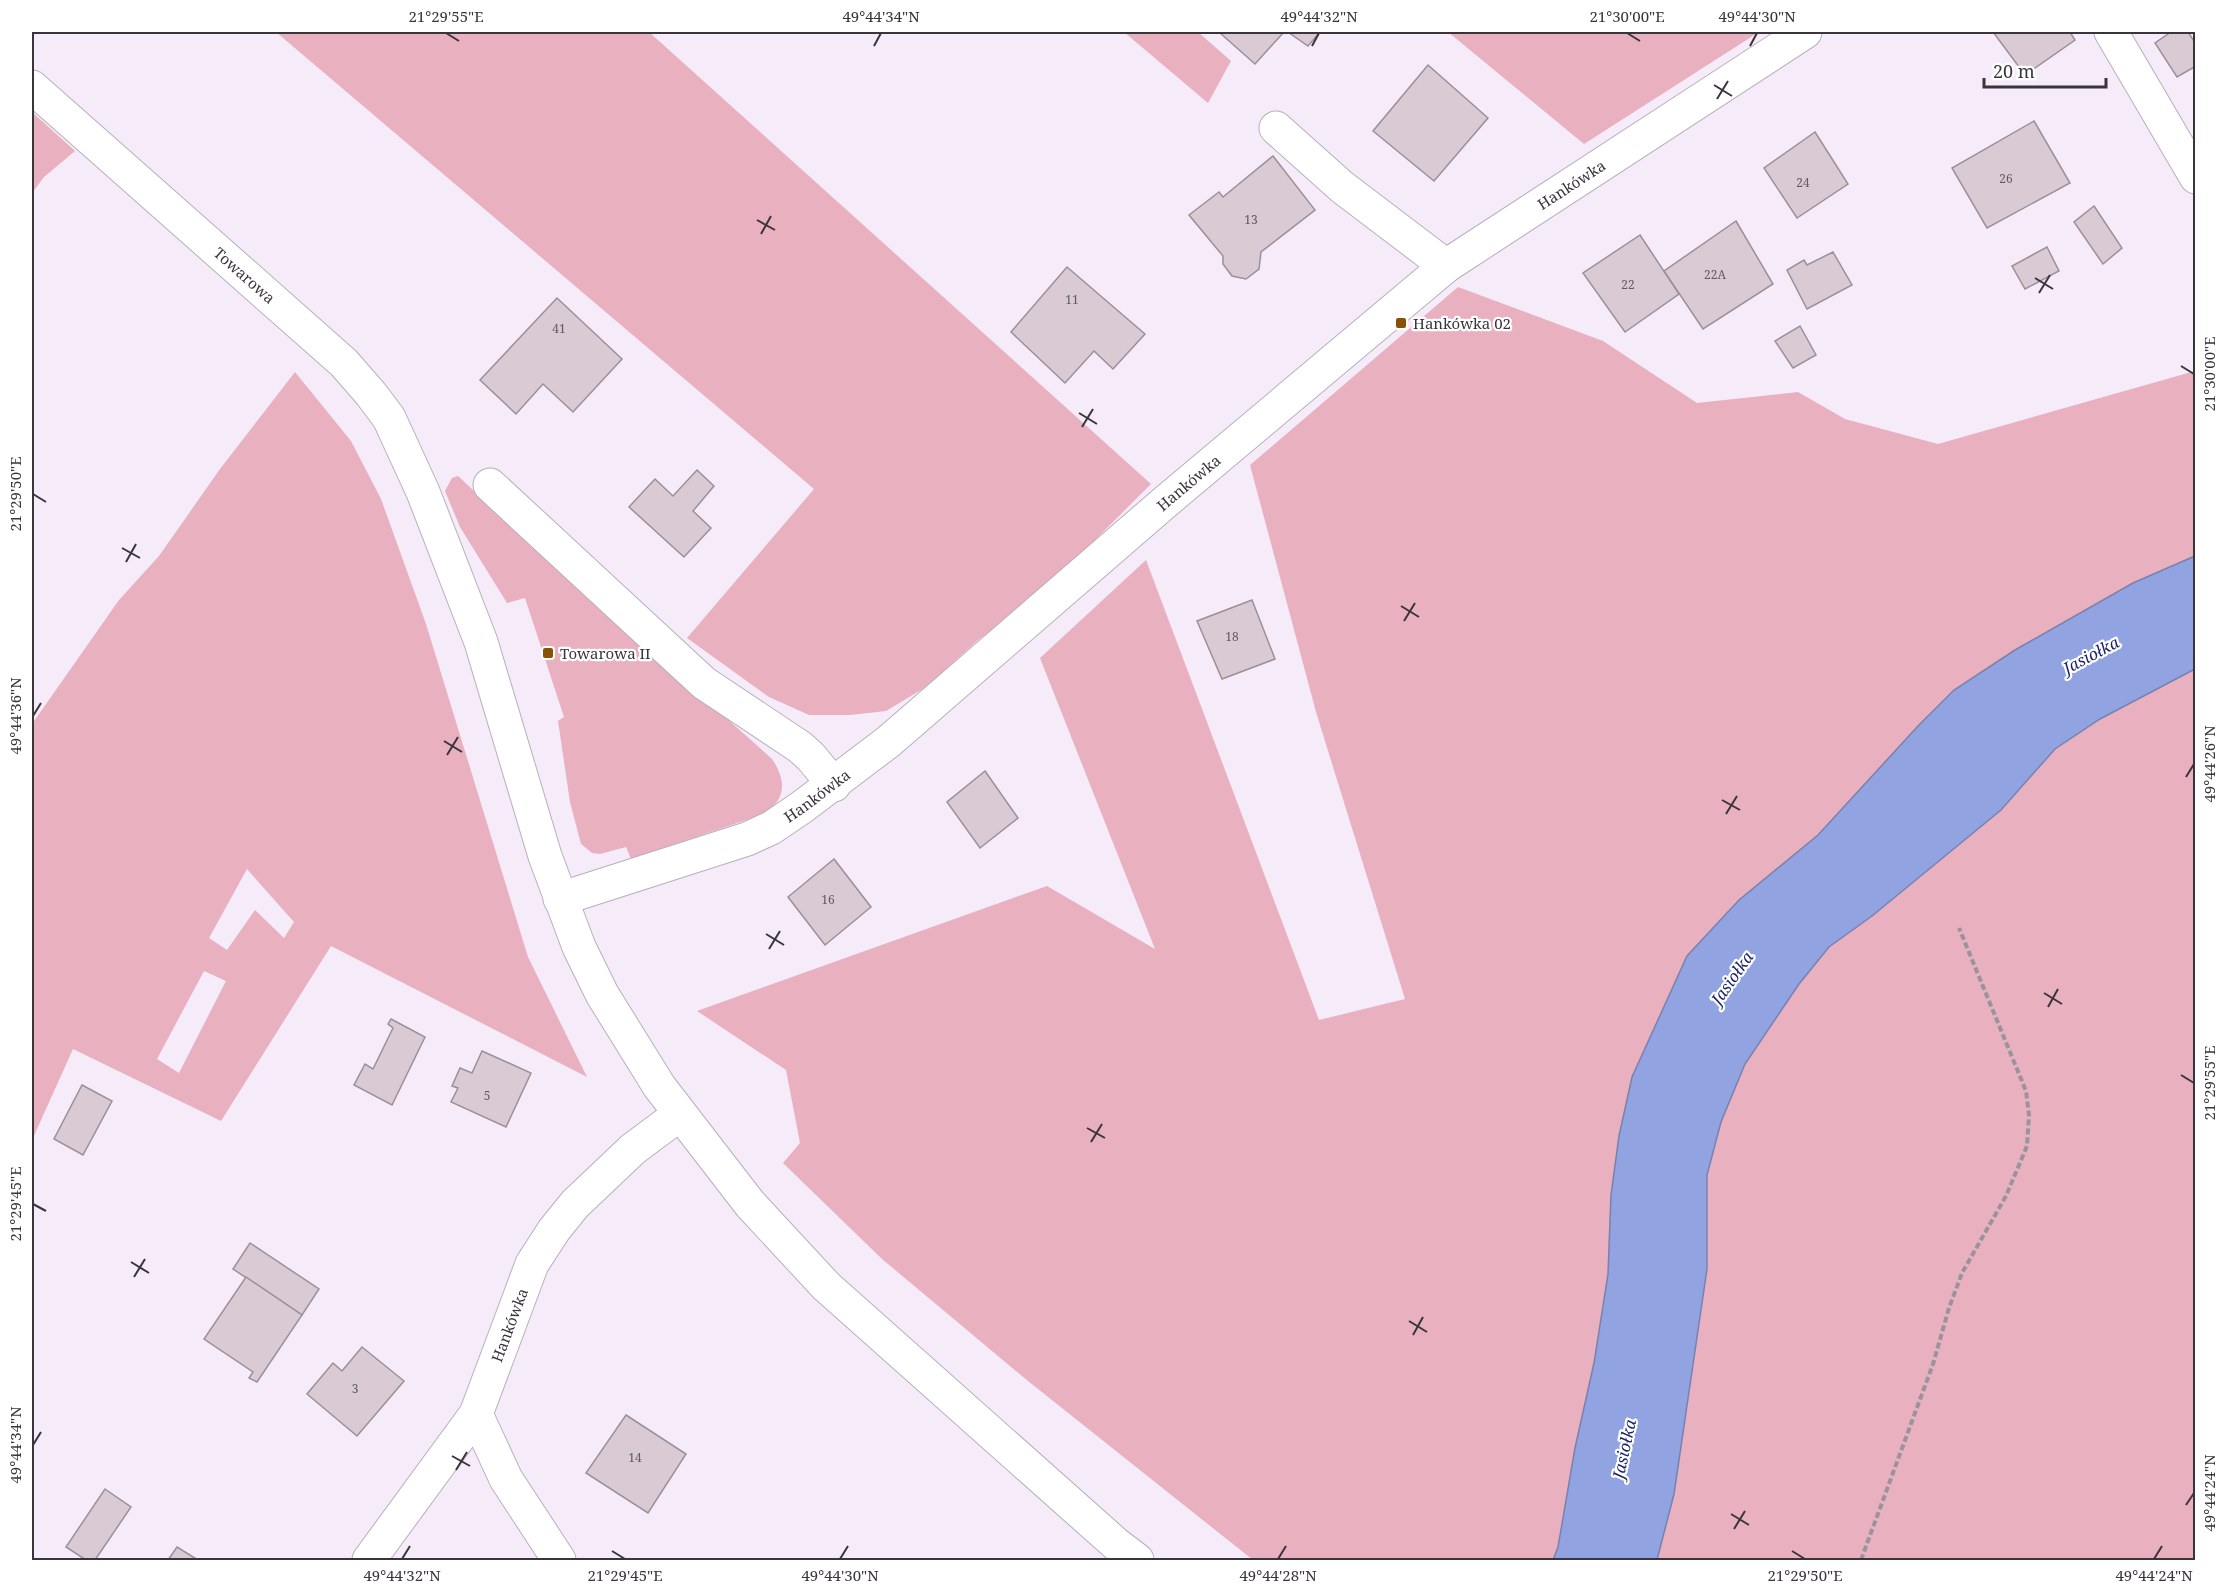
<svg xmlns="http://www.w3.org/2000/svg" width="2227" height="1592" viewBox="0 0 2227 1592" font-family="'Noto Serif',serif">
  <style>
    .green { fill: #e9b0c0; fill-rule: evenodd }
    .water { fill: #91a3e0; stroke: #7782ae; stroke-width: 1.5 }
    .building { fill: #d9cad4; stroke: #9d8f99; stroke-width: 1.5 }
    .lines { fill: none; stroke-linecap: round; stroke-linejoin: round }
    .minor-casing { stroke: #b8afbc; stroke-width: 35 }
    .path { stroke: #9a939d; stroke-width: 4; stroke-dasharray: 6 3; stroke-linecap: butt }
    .minor { stroke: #fff; stroke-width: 33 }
    .ticks { fill: none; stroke: #39353b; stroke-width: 2 }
    .poi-dot { fill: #895203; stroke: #fff; stroke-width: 2 }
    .labels { text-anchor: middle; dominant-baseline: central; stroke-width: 4.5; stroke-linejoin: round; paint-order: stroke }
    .number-label { font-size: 12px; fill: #615a61 }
    .street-label { font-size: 15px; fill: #39353b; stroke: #fff }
    .poi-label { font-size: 15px; fill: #39353b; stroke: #fff; text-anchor: start }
    .water-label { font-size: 16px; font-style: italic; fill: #1a2369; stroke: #fff }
    .neatline { fill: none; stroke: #39353b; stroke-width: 2 }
    .ticks-label { font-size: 15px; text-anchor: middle; fill: #39353b }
  </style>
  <rect width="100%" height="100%" fill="#f5ebf9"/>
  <g class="green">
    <path d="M276,32h373l502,452 -107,107 -66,49 -52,47 -40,24 -36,4h-41l-40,-18 -82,-59 127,-149z"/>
    <path d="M1124,32h74l33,29 -23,42z"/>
    <path d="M1448,32h311l-175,112z"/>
    <path d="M32,112l43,39 -31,26 -12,16z"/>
    <path d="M1458,287l145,54 94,62 101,-11 47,27 93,25 257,-73v185l-62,27 -118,67 -61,40 -36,36 -100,109 -79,65 -52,56 -55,121 -13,59 -8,59 -3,79 -14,89 -19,85 -17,99 -5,13h-300l-225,-179 -146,-122 -99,-96 17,-20 -14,-73 -89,-59 350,-125 108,63 -115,-291 106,-98 173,460 86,-21 -89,-287 -66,-247z"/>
    <path d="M295,372l56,69 30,58 45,125 102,333 59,120 -256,-131 -110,175 -148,-72 -41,91v-416l87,-124 40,-44 61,-87zM247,869l47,53 -10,16 -29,-28 -28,40 -18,-12zM204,971l22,10 -47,92 -22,-14z"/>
    <path d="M458,476l61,57 253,226c17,25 13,46 -17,58l-124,42 -5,-12 -26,7 -8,-1 -11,-9 -11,-42 -12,-81 6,-4 -39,-119 -18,5 -47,-76 -15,-36 7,-13z"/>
    <path d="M2195,669v891h-538l17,-66 33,-225v-94l14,-53 24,-58 54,-80 30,-37 43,-31 129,-106 54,-61 45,-30z"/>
  </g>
  <path class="water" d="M2195,556v113l-95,50 -45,30 -54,61 -129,106 -43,31 -30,37 -54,80 -24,58 -14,53v94l-33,225 -17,66h-104l5,-13 17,-99 19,-85 14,-89 3,-79 8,-59 13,-59 55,-121 52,-56 79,-65 100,-109 36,-36 61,-40 118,-67z"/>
  <g class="building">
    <path d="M1219,32h65l-29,32z"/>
    <path d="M1288,32h32l-12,14z"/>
    <path d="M1993,32h77l5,8 -50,35z"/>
    <path d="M2171,32h17l8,12v22l-19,11 -22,-34z"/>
    <path d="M1428,65l60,53 -54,63 -61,-50z"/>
    <path d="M2034,121l36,62 -83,45 -35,-60z"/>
    <path d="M1815,132l33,52 -51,34 -33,-50z"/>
    <path d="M1273,156l42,54 -54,42 -2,17 -13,10 -14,-3 -9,-12v-8l-34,-41 30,-23 4,5z"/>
    <path d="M2094,206l28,42 -19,16 -29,-42z"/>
    <path d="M1736,221l37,63 -70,45 -39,-58z"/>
    <path d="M1640,235l39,59 -54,38 -42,-59z"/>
    <path d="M2047,247l12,24 -34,18 -13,-23z"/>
    <path d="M1833,252l19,33 -45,24 -20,-39 17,-10 3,5z"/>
    <path d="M1067,267l78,67 -32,35 -19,-18 -29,32 -54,-51z"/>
    <path d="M557,298l65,61 -49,53 -30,-28 -27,30 -36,-34z"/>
    <path d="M1800,326l16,29 -23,13 -18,-27z"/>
    <path d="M697,470l17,16 -21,25 18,17 -27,29 -55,-50 26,-28 18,17z"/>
    <path d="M1252,600l23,59 -53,20 -25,-58z"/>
    <path d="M985,771l33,47 -38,30 -33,-46z"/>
    <path d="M834,859l37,48 -46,38 -37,-48z"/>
    <path d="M391,1019l34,18 -33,68 -38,-20 11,-21 8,5 20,-41 -5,-4z"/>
    <path d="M482,1051l49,22 -25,54 -55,-25 7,-14 -6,-2 8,-18 12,5z"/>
    <path d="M82,1085l30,16 -29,54 -29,-16z"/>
    <path d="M250,1243l69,46 -17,26 -69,-46z"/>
    <path d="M246,1277l56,38 -45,67 -8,-4 4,-6 -49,-33z"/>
    <path d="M362,1347l42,34 -47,55 -50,-42 26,-31 9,8z"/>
    <path d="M626,1415l60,39 -38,59 -62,-40z"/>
    <path d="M105,1489l26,18 -36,53h-9l-20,-13z"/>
    <path d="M177,1547l21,13h-30z"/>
  </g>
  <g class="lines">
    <defs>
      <g id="minor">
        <path d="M2111,32l85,145"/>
        <path id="s1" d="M32,87l312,276 27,31 18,24 34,74 58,150 64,214 34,91 23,47 57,92 91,118 76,82 290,258 21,16"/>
        <path d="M1276,128l66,59 104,79"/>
        <path d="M490,485l214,198 96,64 11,10 23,28"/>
        <path id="s2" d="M560,899l187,-60 24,-11 31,-21 86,-65 276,-239 282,-237 359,-234"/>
        <path d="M476,1414l30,65 53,81"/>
        <path id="s3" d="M369,1560l107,-146 56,-150 22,-34 21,-26 58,-55 47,-35"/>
      </g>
    </defs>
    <use href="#minor" class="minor-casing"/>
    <path class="path" d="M1861,1560l72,-196 16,-56 13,-35 44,-77 21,-50 2,-31 -3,-24 -67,-163"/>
    <use href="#minor" class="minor"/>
  </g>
  <path class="ticks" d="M446,33l13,8M1627,33l13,8M874,46l7,-13M1312,46l7,-13M1750,46l7,-13M1714,85l18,11M1717,99l11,-18M757,220l18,10M761,234l10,-18M2035,278l18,11M2039,293l11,-18M2181,366l13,8M1079,413l18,11M1082,427l11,-18M33,494l13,8M122,548l18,10M126,562l10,-18M1401,606l18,11M1404,621l11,-18M33,716l8,-13M444,741l18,11M447,755l11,-18M2186,777l8,-13M1722,800l18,10M1726,814l11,-18M766,934l18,11M769,949l11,-18M2044,993l18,11M2048,1007l10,-18M2181,1075l13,8M1087,1128l18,10M1091,1142l11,-18M33,1204l13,7M131,1262l18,11M134,1277l11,-18M1409,1321l18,11M1413,1335l10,-18M33,1445l8,-13M452,1456l18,10M456,1470l11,-18M2186,1505l8,-12M1731,1514l18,11M1734,1529l11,-18M612,1551l13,8M1792,1551l13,8M402,1559l8,-13M840,1559l8,-13M1278,1559l8,-13M2154,1559l8,-13"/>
  <g class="poi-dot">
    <rect x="1395" y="317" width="12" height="12" rx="3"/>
    <rect x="542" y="647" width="12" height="12" rx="3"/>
  </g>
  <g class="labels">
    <g class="number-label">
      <text x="2006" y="178">26</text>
      <text x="1803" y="182">24</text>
      <text x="1251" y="219">13</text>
      <text x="1715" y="274">22A</text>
      <text x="1628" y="284">22</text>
      <text x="1072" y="299">11</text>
      <text x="559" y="328">41</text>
      <text x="1232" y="636">18</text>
      <text x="828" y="899">16</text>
      <text x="487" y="1095">5</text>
      <text x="355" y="1388">3</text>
      <text x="635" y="1457">14</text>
    </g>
    <g class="street-label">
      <text stroke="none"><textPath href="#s2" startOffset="1251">Hankówka</textPath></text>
      <text stroke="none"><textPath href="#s1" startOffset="284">Towarowa</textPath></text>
      <text stroke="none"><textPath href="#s2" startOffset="765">Hankówka</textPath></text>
      <text stroke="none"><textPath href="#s2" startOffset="279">Hankówka</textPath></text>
      <text stroke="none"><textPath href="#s3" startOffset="276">Hankówka</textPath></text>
    </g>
    <g class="poi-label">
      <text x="1413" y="323">Hankówka 02</text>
      <text x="560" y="653">Towarowa II</text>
    </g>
    <g class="water-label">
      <text transform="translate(2091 655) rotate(-28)">Jasiołka</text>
      <text transform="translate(1732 978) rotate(-55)">Jasiołka</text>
      <text transform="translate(1624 1449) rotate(-78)">Jasiołka</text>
    </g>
  </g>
  <rect width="2227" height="1592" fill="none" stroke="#ffffff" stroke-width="66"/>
  <path d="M1984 78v9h122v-9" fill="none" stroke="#39353b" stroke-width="3"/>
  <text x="1993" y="78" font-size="18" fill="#39353b" stroke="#ffffff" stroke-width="4.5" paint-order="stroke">20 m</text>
  <rect x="33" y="33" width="2161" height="1526" class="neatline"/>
  <g class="ticks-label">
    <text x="446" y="22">21°29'55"E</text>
    <text x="881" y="22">49°44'34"N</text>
    <text x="1319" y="22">49°44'32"N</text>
    <text x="1627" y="22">21°30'00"E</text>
    <text x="1757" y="22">49°44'30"N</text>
    <text transform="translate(2210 374) rotate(-90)" y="5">21°30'00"E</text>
    <text transform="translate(16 494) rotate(-90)" y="5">21°29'50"E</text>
    <text transform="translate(16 716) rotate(-90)" y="5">49°44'36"N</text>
    <text transform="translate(2210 764) rotate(-90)" y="5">49°44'26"N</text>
    <text transform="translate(2210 1083) rotate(-90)" y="5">21°29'55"E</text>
    <text transform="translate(16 1204) rotate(-90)" y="5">21°29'45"E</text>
    <text transform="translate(16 1445) rotate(-90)" y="5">49°44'34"N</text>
    <text transform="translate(2210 1493) rotate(-90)" y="5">49°44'24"N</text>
    <text x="402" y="1581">49°44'32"N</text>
    <text x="625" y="1581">21°29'45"E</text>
    <text x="840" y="1581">49°44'30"N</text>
    <text x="1278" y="1581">49°44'28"N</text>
    <text x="1805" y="1581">21°29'50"E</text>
    <text x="2154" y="1581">49°44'24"N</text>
  </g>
</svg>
